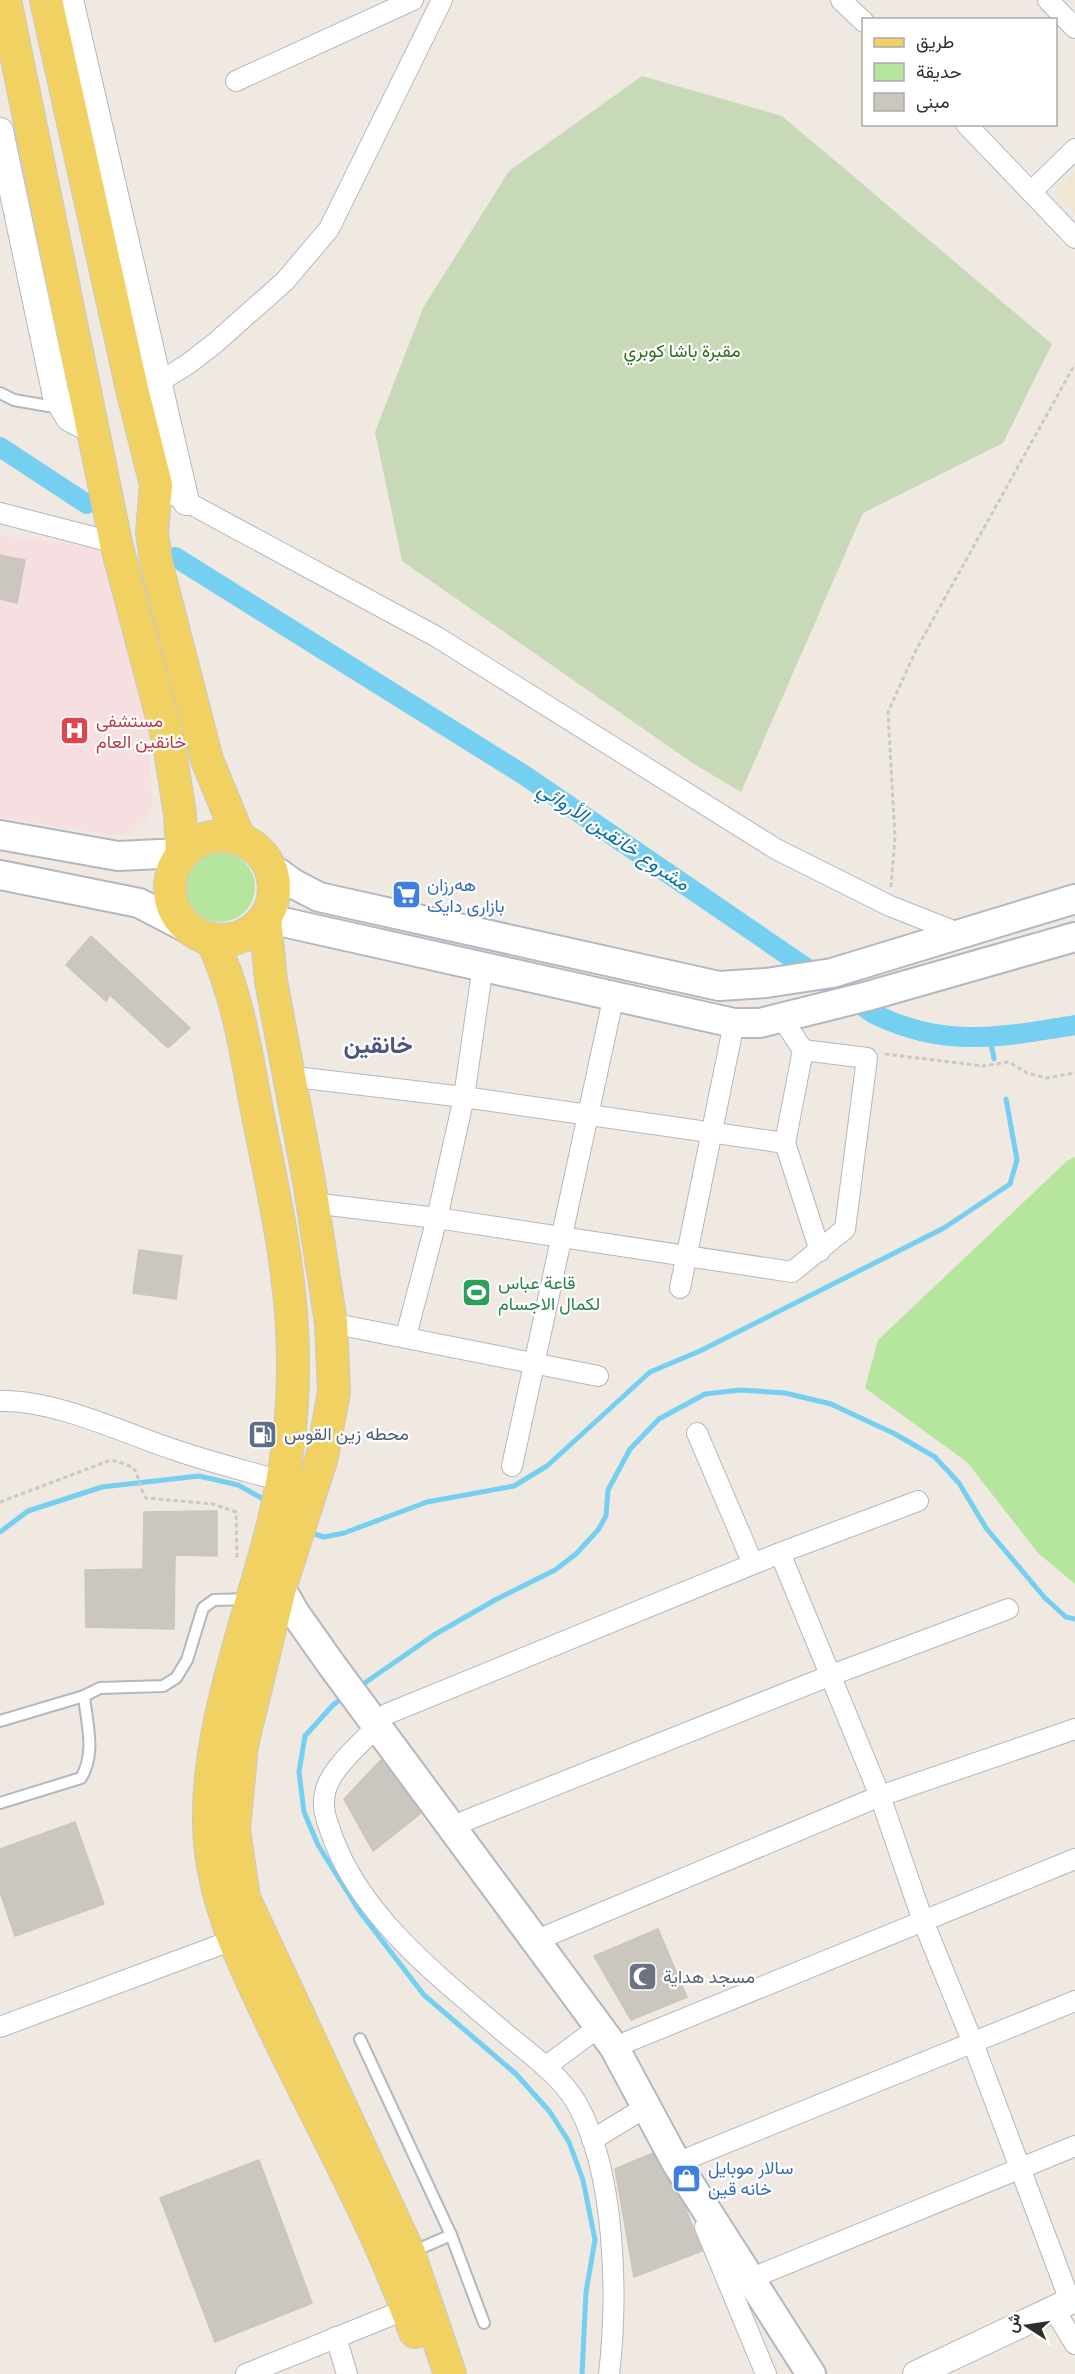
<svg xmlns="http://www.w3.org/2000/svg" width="1075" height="2374" viewBox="0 0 1075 2374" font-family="'Fira Sans Condensed',Vazirmatn,sans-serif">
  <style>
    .education { fill: #f0e6d1 }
    .medical { fill: #f5dfe0 }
    .green { fill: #b6e59e }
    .cemetery { fill: #c8d9b8 }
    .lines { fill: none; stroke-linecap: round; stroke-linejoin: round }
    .stream { stroke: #75cff0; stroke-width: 5 }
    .canal { stroke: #75cff0; stroke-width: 20 }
    .building { fill: #cbc7bf; stroke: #cbc5ba; stroke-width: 1.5 }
    .service-casing { stroke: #b4b7c1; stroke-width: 14 }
    .minor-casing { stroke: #b4b7c1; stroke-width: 22 }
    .tertiary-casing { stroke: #b4b7c1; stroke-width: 28 }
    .secondary-casing { stroke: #b4b7c1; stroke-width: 32 }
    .primary-casing { stroke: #c9c9c9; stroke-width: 34 }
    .path { stroke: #c9c9c9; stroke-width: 3; stroke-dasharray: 4.5 3; stroke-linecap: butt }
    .service { stroke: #fff; stroke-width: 10 }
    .minor { stroke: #fff; stroke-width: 20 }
    .tertiary { stroke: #fff; stroke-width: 26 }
    .secondary { stroke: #fff; stroke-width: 28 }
    .primary { stroke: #f2d163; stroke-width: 32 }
    .labels { text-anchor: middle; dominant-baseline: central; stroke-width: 4.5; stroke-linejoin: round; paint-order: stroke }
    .park-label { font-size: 18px; fill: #2c6e1b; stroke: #fff }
    .health-label { font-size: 18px; fill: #be3a42; stroke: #fff; text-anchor: start }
    .shop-label { font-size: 18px; fill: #366cbe; stroke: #fff; text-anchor: start }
    .leisure-label { font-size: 18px; fill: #27864d; stroke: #fff; text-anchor: start }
    .service-label { font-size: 18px; fill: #4e5e75; stroke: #fff; text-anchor: start }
    .worship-label { font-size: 18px; fill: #5b616d; stroke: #fff; text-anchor: start }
    .water-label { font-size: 20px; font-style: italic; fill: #0d6fa3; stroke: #fff }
    .district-label { font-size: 24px; font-weight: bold; fill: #4d5680; stroke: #fff }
  </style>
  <rect width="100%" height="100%" fill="#efe9e1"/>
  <path class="education" d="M1075,172v41l-21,-21z"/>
  <path class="medical" d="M0,535l109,14 37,128 6,127 -5,14 -16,14 -20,3 -111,-18z"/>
  <g class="green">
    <circle cx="220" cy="887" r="35"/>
    <path d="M1075,1157v427l-37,-31 -71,-91 -102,-74 13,-48 189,-179z"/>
  </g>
  <path class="cemetery" d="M642,76l140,40 270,228 -49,99 -140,70 -122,279 -47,-28 -292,-203 -27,-129 48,-124 86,-137z"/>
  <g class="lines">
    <g class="stream">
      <path d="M990,1038l4,21"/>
      <path d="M0,1532l28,-21 74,-24 97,-11 39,9 29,16"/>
      <path d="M308,1532l16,5 20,-4 83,-31 87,-16 33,-20 103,-94 50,-21 244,-123 66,-44 7,-24 -11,-61"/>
      <path d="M359,1687l75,-52 61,-35 60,-30 21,-16 22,-24 8,-14 2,-26 22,-41 29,-30 46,-25 35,-4 45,3 46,11 64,30 40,23 24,26 27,45 59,70 21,19 9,2"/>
      <path d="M344,1697l-11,8 -28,31 -6,36 5,40 14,33 42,67 64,83 92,79 34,38 19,30 14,38 12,60 -9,52 -4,82"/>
    </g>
    <g class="canal">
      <path d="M0,447l87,57"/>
      <path d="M175,557l349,218 350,239c72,35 126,23 201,11"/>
    </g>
  </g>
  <g class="building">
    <path d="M0,555l25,5 -8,43 -17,-4z"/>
    <path d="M91,936l99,92 -22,20 -58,-53 -4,6 -40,-36z"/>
    <path d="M139,1250l43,6 -6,43 -43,-6z"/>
    <path d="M217,1511v45l-42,-1 -1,74 -88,-2 -1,-57 58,-1 1,-57z"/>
    <path d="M381,1760l40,53 -48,38 -29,-52z"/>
    <path d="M75,1822l29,82 -89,32 -15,-44v-43z"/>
    <path d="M658,1929l29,68 -56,23 -37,-64z"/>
    <path d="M653,2153l32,54 17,44 -68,26 -19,-108z"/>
    <path d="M259,2160l53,143 -97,39 -55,-144z"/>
  </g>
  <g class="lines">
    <defs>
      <g id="service">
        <path d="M0,393l14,7 46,8"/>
        <path d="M0,1721l84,-25 16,-8 63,-2 13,-8 11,-18 16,-52 11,-8 35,-1"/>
        <path d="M0,1803l81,-25c15,-25 6,-53 3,-82"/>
        <path d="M360,2039l91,196 33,88"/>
        <path d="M412,2252l39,-17"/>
      </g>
      <g id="minor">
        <path d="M841,0l23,22"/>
        <path d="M1048,0l27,28"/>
        <path d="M236,81l177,-81"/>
        <path d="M966,124l109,114"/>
        <path d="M1032,191l43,-42"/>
        <path d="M146,385l13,-3 29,-18 26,-20 71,-63 44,-52 113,-229"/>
        <path d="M174,495l263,142 339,212 114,57 71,28"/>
        <path d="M0,513l116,30"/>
        <path d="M781,1017l22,33 -18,93 35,108"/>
        <path d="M287,1076l177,21 321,46"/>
        <path d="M312,1203l125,15 355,54 53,-43 22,-171 -64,-8"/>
        <path d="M680,1288l54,-265"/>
        <path d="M331,1323l267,53"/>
        <path d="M406,1336l31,-118 27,-121 19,-132"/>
        <path d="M0,1401c53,-2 124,32 175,49 35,12 71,21 106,31"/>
        <path d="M697,1433l56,131"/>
        <path d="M512,1466l102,-471"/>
        <path d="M780,1553l100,243 43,125 50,122 97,258"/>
        <path d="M387,1714l393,-161 138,-52"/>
        <path d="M377,1726c-16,18 -44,40 -51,63 -6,19 2,35 8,52 31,80 108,138 171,192 25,21 54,41 71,69 40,69 42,195 33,272"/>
        <path d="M465,1821l364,-145 179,-67"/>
        <path d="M549,1935l331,-139 195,-67"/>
        <path d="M0,2027l233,-87"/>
        <path d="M627,2042l448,-183"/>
        <path d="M545,2067l54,-40"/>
        <path d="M592,2140l54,-33"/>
        <path d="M691,2157l384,-156"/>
        <path d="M705,2227l61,147"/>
        <path d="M764,2273l311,-127"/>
        <path d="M1054,2309l21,35"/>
        <path d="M336,2337l11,37"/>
        <path d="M246,2374l161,-65"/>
      </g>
      <g id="tertiary">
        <path d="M70,0l116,502"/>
        <path d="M0,131l56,265 13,22 23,12"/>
        <path d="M916,2374l159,-75"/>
      </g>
      <g id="secondary">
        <path d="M0,835l118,21 64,-3"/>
        <path d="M270,867l24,17 25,13 400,89 47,-3 66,-10 243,-74"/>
        <path d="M0,875l139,28 50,26"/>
        <path d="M265,918l469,105h26l108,-27 207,-59"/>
        <path d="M272,1573l23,40 36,51 283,383 63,117 134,210"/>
      </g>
      <g id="primary">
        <path d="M5,0l111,543 53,201 11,70 2,39"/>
        <path d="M46,0l86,389 24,96 -4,47 4,30 51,198 32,78"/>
        <circle cx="222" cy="888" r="52"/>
        <path d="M265,918l6,63 38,200 22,142 3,69 -12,65 -42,131 -38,157 -8,84 10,69 165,355 41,121"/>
        <path d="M212,940c27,58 34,113 46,176 17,82 36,168 35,253 0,52 -8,108 -21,159 -24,96 -71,214 -62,314 6,71 40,135 70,198 46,96 100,191 135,292"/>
      </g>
    </defs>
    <use href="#service" class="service-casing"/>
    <use href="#minor" class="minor-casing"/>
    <use href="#tertiary" class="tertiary-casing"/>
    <use href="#secondary" class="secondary-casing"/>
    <use href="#primary" class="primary-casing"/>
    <g class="path">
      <path d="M891,887l4,-49 -7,-126 28,-62 159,-286"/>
      <path d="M885,1054l98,12 26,-4 18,11 19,5 29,-5"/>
      <path d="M0,1502l111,-42c36,9 20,13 35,38l67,6 23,8 1,46"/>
    </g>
    <use href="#service" class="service"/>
    <use href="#minor" class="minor"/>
    <use href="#tertiary" class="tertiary"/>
    <use href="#secondary" class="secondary"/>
    <use href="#primary" class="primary"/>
  </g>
  <defs>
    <symbol id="hospital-square" viewBox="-11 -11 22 22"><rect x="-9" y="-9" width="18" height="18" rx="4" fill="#e0444e" stroke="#fff"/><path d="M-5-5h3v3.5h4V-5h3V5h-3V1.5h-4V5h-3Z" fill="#fff"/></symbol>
    <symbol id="supermarket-square" viewBox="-11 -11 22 22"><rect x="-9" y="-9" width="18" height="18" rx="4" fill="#3f7fe0" stroke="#fff"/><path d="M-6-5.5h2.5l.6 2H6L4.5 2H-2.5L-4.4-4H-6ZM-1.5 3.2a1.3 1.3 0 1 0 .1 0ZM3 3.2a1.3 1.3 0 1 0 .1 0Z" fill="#fff"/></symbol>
    <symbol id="stadium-square" viewBox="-11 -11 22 22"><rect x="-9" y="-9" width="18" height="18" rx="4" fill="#2e9e5b" stroke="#fff"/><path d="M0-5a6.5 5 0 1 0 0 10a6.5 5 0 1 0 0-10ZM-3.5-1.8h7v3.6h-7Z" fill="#fff"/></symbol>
    <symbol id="fuel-square" viewBox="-11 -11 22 22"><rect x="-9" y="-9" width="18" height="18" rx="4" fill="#5c6f8a" stroke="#fff"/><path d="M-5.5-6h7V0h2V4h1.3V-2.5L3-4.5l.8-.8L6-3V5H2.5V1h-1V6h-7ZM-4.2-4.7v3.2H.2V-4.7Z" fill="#fff"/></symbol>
    <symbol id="mosque-square" viewBox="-11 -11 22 22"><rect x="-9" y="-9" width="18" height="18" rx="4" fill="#6b7280" stroke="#fff"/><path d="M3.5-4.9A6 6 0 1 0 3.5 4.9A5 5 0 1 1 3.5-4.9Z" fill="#fff"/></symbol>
    <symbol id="shop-square" viewBox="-11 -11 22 22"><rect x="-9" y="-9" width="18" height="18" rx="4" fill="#3f7fe0" stroke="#fff"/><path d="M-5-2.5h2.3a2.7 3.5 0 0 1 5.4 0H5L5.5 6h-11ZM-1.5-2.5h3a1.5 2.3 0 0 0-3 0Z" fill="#fff"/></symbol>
  </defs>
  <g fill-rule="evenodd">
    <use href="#hospital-square" x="58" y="714" width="33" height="33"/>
    <use href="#supermarket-square" x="390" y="878" width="33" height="33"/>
    <use href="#stadium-square" x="460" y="1276" width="33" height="33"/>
    <use href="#fuel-square" x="246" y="1418" width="33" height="33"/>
    <use href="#mosque-square" x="626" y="1960" width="33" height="33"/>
    <use href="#shop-square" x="670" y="2162" width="33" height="33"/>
  </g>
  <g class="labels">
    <g class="park-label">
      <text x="682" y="351">مقبرة باشا كوبري</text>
    </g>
    <g class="health-label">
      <text x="96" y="721">مستشفى<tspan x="96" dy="21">خانقين العام</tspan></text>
    </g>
    <g class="shop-label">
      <text x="427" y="885">هەرزان<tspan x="427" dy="21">بازاری دایک</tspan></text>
      <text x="708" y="2168">سالار موبايل<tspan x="708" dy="21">خانه قين</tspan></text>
    </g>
    <g class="leisure-label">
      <text x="498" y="1283">قاعة عباس<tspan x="498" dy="21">لكمال الاجسام</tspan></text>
    </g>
    <g class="service-label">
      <text x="284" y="1434">محطه زين القوس</text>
    </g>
    <g class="worship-label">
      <text x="663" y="1977">مسجد هداية</text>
    </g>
    <g class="water-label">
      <text transform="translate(614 836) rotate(34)">مشروع خانقين الأروائي</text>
    </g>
    <g class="district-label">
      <text x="378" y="1045">خانقين</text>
    </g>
  </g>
  <rect x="862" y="18" width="195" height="108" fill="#ffffff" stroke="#ababab" stroke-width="1.5"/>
  <rect x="874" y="38" width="30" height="9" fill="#f2d163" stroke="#ababab" stroke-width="1.5"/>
  <text x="916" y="48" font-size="18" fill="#2e2e2e">طريق</text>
  <rect x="874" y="63" width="30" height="18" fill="#b6e59e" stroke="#ababab" stroke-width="1.5"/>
  <text x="916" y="78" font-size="18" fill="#2e2e2e">حديقة</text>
  <rect x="874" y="93" width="30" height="18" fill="#cbc7bf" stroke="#ababab" stroke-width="1.5"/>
  <text x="916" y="108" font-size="18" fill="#2e2e2e">مبنى</text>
  <g transform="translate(1027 2326) rotate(282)" stroke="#ffffff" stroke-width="4.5" paint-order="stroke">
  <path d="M0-4.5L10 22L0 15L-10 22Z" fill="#2e2e2e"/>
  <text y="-9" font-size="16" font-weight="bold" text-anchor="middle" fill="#2e2e2e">ش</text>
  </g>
</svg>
